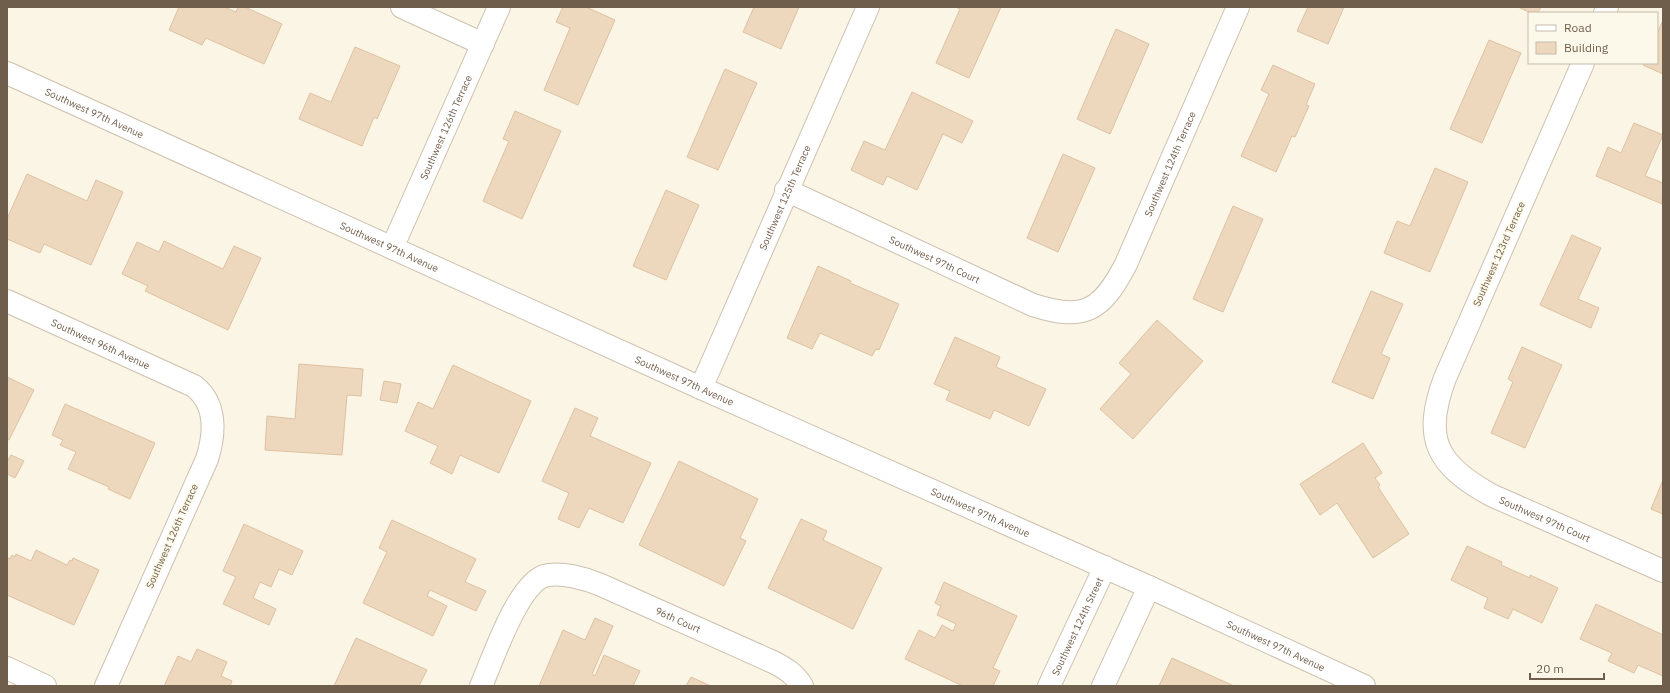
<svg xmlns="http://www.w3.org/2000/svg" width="1670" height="693" viewBox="0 0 1670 693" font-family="'IBM Plex Sans',sans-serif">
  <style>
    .building { fill: #edd8be; stroke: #dec1a0 }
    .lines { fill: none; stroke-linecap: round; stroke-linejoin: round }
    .minor-casing { stroke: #cdc0af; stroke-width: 24 }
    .minor { stroke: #fff; stroke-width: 22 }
    .labels { text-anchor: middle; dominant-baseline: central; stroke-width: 3.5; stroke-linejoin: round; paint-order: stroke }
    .street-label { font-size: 10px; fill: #705e4c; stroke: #fdf9ea }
  </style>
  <rect width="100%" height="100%" fill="#faf5e4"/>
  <g class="building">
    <path d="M179,7h45l12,5 2,-5h7l37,17 -18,40 -58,-26 -4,7 -33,-15z"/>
    <path d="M563,7h23l29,13 -37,85 -34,-15 26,-62 -14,-6z"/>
    <path d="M754,7h45l-18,42 -38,-17z"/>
    <path d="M956,7h45l-32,71 -33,-15 24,-54z"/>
    <path d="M1308,7h36l-16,37 -31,-13z"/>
    <path d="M1518,7h23l-3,6h-7z"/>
    <path d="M1663,20v54l-20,-9 1,-2h13v-29z"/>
    <path d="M1116,29l33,15 -39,90 -33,-15z"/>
    <path d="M1489,40l32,13 -39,90 -32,-14z"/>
    <path d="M355,47l45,19 -23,53 -3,-2 -12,29 -63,-27 11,-26 21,9z"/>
    <path d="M1273,65l42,19 -9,21 3,1 -14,31 -3,-1 -16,36 -35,-16 28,-62 -8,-4z"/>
    <path d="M725,69l32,14 -39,87 -31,-13z"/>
    <path d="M912,92l61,29 -11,22 -19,-9 -26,56 -30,-14 -4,9 -32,-15 13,-29 21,9z"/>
    <path d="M515,111l46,20 -39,88 -39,-18 26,-60 -6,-2z"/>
    <path d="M1634,123l29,12 -18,41 18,7 -1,21 -66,-28 12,-29 13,6z"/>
    <path d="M1063,154l32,14 -37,84 -31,-14z"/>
    <path d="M1435,168l33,14 -38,90 -46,-19 13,-32 13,5z"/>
    <path d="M27,174l60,27 9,-21 27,12 -32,73 -47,-21 -4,9 -33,-14v-20z"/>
    <path d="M666,190l33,15 -33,75 -33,-14z"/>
    <path d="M1233,206l30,13 -40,93 -30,-13z"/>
    <path d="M1572,235l29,13 -23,51 21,9 -8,20 -51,-23z"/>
    <path d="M164,241l59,28 11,-23 27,12 -33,72 -83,-39 3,-5 -26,-12 15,-32 22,10z"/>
    <path d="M818,266l33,15 -1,2 49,21 -20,46 -3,-1 -4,7 -52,-23 -8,16 -25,-11z"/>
    <path d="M1371,291l32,13 -22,50 9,4 -17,41 -41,-17z"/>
    <path d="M1157,320l46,41 -70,78 -33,-30 31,-35 -12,-11z"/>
    <path d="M955,337l45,20 -4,10 50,22 -17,37 -35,-16 -4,9 -44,-19 4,-9 -16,-7z"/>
    <path d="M1522,347l40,18 -37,83 -34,-15 22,-51 -5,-3z"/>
    <path d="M299,364l64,5 -2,27 -14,-1 -5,60 -77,-5 2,-34 28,3z"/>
    <path d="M453,365l78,36 -32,72 -39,-18 -8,19 -22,-11 8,-17 -33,-15 13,-29 15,7z"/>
    <path d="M7,377l27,13 -25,50 -2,-1z"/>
    <path d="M384,381l17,3 -4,19 -17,-3z"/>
    <path d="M65,404l90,39 -25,56 -22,-10 1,-2 -41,-18 8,-17 -16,-7 3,-5 -11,-5z"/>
    <path d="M575,408l23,10 -8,18 61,27 -28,60 -34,-15 -10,20 -21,-9 11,-26 -27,-12z"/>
    <path d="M1363,443l19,30 -7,5 5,7 -2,2 31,47 -36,24 -36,-55 -17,12 -20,-31z"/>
    <path d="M11,455l13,6 -9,17 -8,-4v-12z"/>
    <path d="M679,461l79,38 -18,39 6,3 -22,45 -85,-41z"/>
    <path d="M1663,480v34l-12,-5z"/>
    <path d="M801,519l26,12 -4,9 59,28 -29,61 -85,-41z"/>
    <path d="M392,520l84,39 -11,23 21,9 -10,20 -46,-21 -3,6 20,10 -14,30 -70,-33 24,-51 -8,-4z"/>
    <path d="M244,524l59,27 -11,24 -13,-6 -8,18 -11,-5 -7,16 23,11 -7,16 -46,-21 13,-27 -13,-6z"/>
    <path d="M1467,546l35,16 -1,3 29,13v-3l28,13 -16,35 -29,-14 -5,10 -24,-11 4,-10 -37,-18z"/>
    <path d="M36,550l31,15 3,-5 2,1 1,-3 26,12 -25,55 -67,-30v-38l3,2 2,-4 3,2 1,-3 15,7z"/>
    <path d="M944,582l73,34 -24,52 7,3 -7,15h-30l-58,-27 14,-29 16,8 7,-13 11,6 3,-7 -19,-9 4,-9 -6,-3z"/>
    <path d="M1596,604l67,31v41l-25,-11 -4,8 -26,-12 4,-8 -32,-14z"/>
    <path d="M595,618l18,8 -21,48 3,2 9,-21 36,16 -7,15h-94l24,-56 22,10z"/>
    <path d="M356,638l71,32 -8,16h-85z"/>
    <path d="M197,649l30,13 -6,14 11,5 -2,5h-66l14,-30 13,6z"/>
    <path d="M1172,658l62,28h-75z"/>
    <path d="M691,677l20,9h-25z"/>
  </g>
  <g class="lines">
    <defs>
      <g id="minor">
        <path d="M402,7l81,37"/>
        <path d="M1605,13l2,-6"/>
        <path id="s1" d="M1583,63l-138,315c-23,61 -8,87 46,117l172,76"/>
        <path id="s2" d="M7,73l694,315 448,199 215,99"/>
        <path id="s3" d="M786,190l247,115c52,17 69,5 93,-41l112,-257"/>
        <path id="s4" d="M392,248l107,-241"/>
        <path id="s5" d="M7,301l187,85c23,18 21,48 13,73l-101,227"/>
        <path id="s6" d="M701,388l167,-381"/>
        <path d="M7,668l38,18"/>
        <path id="s7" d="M481,686c12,-27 36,-100 63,-110 16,-5 43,3 57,9l172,77c12,6 22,12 29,24"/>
        <path id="s8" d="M1049,686l56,-119"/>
        <path d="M1103,686l46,-99"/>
      </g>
    </defs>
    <use href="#minor" class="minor-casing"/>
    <use href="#minor" class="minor"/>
  </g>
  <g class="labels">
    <g class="street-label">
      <text stroke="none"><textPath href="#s2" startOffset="96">Southwest 97th Avenue</textPath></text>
      <text stroke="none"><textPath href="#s4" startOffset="132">Southwest 126th Terrace</textPath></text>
      <text stroke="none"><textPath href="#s3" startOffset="498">Southwest 124th Terrace</textPath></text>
      <text stroke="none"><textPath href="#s6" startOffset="208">Southwest 125th Terrace</textPath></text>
      <text stroke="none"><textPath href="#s2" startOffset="420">Southwest 97th Avenue</textPath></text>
      <text transform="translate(1499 254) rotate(-66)">Southwest 123rd Terrace</text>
      <text stroke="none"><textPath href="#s3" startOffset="164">Southwest 97th Court</textPath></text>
      <text stroke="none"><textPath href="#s5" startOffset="103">Southwest 96th Avenue</textPath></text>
      <text stroke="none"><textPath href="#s2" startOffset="744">Southwest 97th Avenue</textPath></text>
      <text stroke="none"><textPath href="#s2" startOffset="1068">Southwest 97th Avenue</textPath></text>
      <text stroke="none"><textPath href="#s1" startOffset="546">Southwest 97th Court</textPath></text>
      <text transform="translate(172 536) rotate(-66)">Southwest 126th Terrace</text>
      <text stroke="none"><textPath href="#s7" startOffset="272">96th Court</textPath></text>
      <text stroke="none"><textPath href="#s8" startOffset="66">Southwest 124th Street</textPath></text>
      <text stroke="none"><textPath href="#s2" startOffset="1392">Southwest 97th Avenue</textPath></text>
    </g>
  </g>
  <rect width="1670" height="693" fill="none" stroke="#705e4c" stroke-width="16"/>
  <rect x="1528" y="12" width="130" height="52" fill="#fdf9ea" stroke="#c5bbab"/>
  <rect x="1536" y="25" width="20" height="6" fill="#ffffff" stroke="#c5bbab"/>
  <text x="1564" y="32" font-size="12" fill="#705e4c">Road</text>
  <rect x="1536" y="42" width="20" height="12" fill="#edd8be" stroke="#c5bbab"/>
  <text x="1564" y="52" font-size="12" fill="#705e4c">Building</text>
  <path d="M1530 673v6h74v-6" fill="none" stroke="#705e4c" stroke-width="2"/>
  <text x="1536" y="673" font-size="12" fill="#705e4c" stroke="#fdf9ea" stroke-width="3" paint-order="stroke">20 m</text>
</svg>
